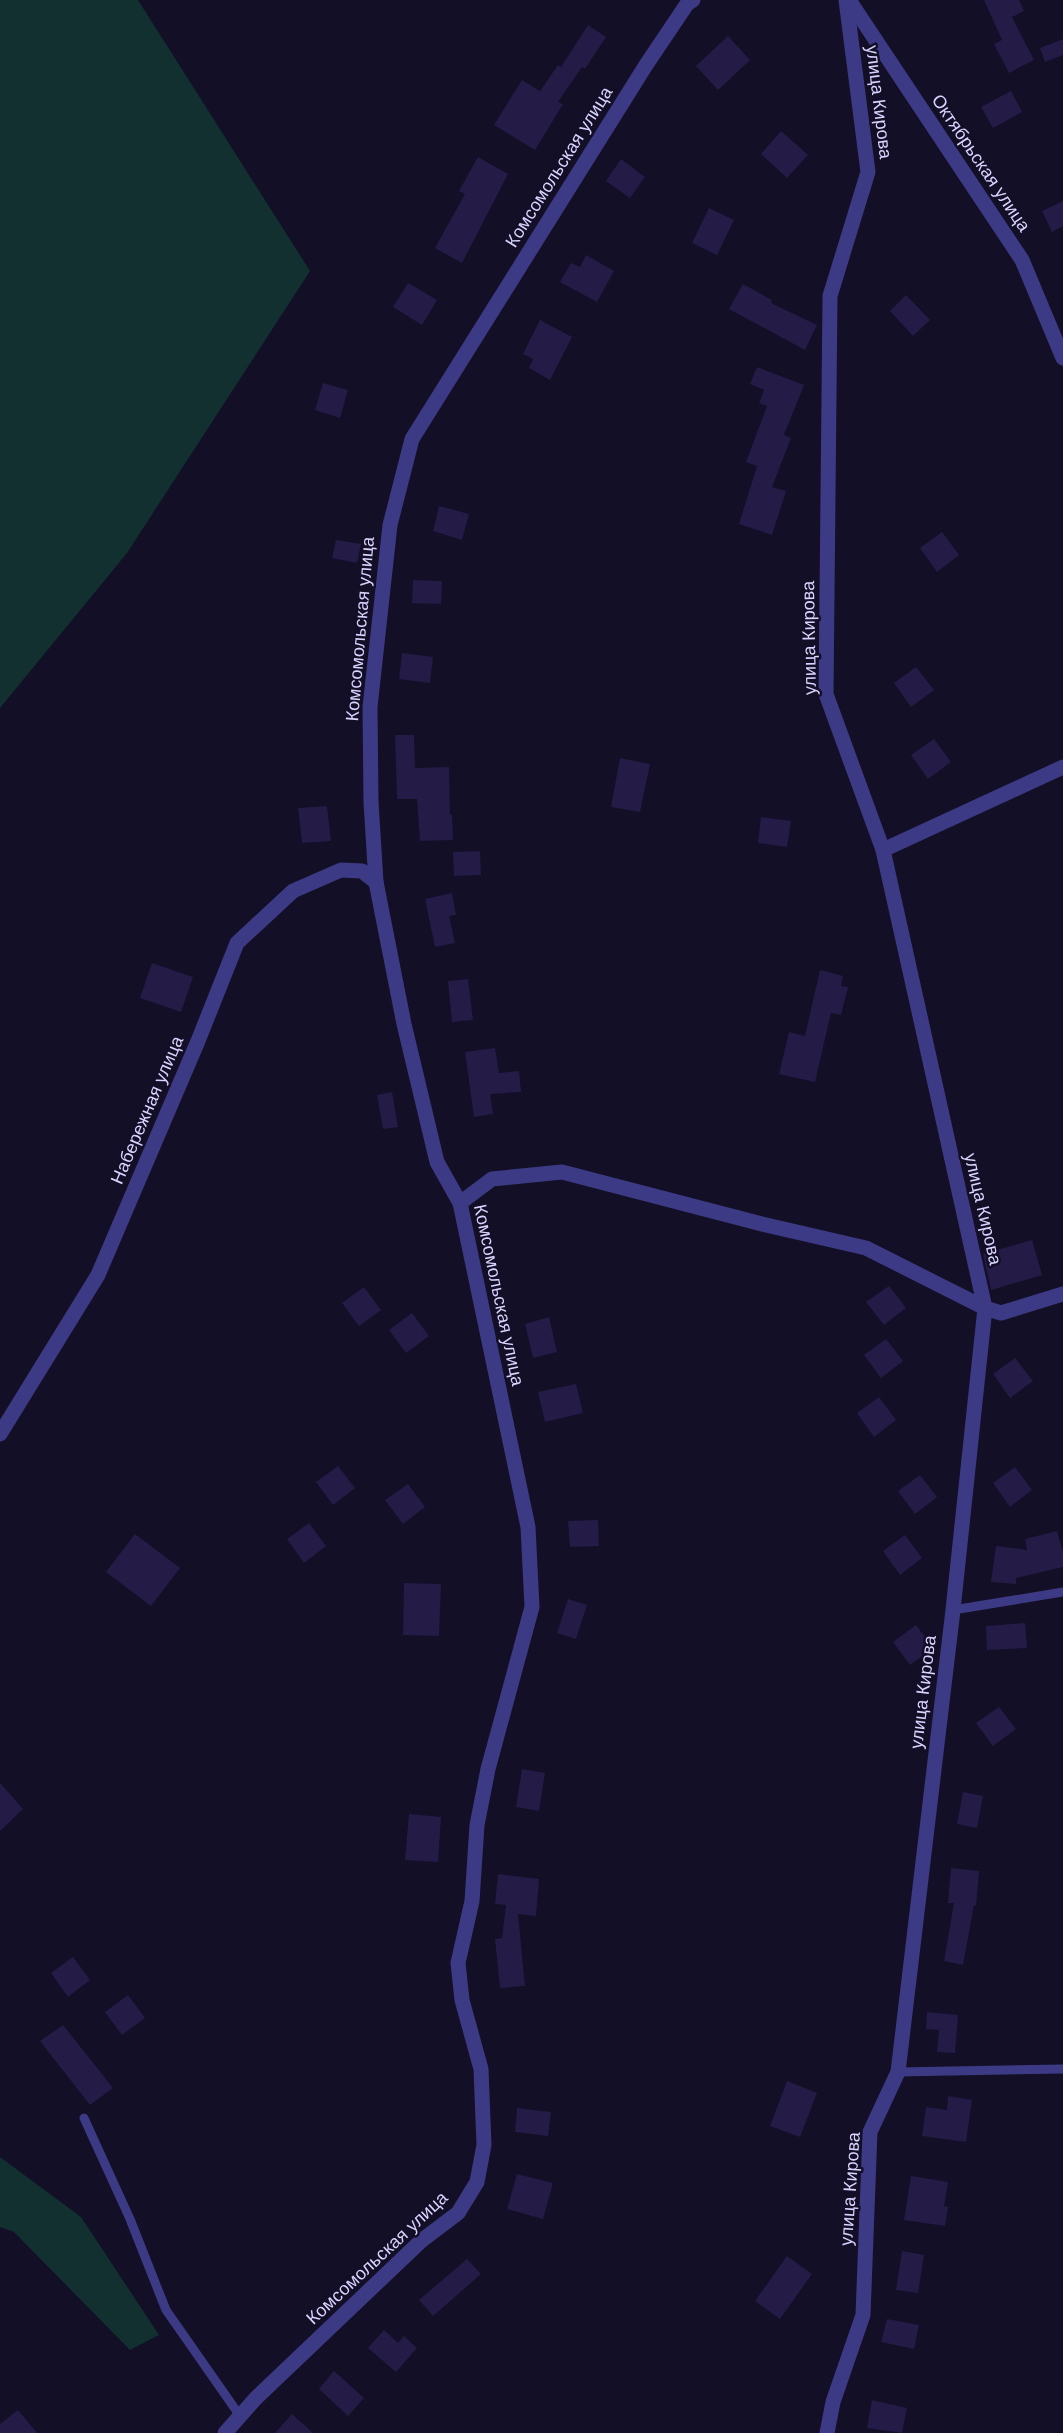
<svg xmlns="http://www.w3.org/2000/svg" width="1063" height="2433" viewBox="0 0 1063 2433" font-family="'DM Sans',sans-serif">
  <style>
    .green { fill: #12302f }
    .building { fill: #241b47 }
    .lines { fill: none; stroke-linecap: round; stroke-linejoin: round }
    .service { stroke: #3d3a85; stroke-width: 9 }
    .minor { stroke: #3d3a85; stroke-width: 15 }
    .labels { text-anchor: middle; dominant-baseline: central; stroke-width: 5; stroke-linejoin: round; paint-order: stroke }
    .street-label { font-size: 18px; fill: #d9d4ff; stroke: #130f26 }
  </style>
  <rect width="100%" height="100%" fill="#130f26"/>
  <g class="green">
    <path d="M0,0h138l172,271 -183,282 -127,155z"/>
    <path d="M0,2157l81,60 78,118 -29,15 -116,-118 -14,-5z"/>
  </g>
  <g class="building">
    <path d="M984,0h35l5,11 -12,6 22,43 -25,13 -15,-29 8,-4z"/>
    <path d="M588,25l18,12 -21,32 -3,-2 -24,35 5,2 -28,46 -41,-25 28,-45 18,11 18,-26 3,2z"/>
    <path d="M728,36l22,24 -32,30 -22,-24z"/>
    <path d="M1063,39v16l-18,7 -5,-14z"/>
    <path d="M1011,91l11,21 -29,16 -12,-21z"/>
    <path d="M781,131l27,24 -21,23 -26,-24z"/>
    <path d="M478,157l30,17 -46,89 -27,-15 30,-54 -6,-3z"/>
    <path d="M621,159l24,18 -15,21 -24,-17z"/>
    <path d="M1063,201v25l-11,6 -10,-21z"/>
    <path d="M709,208l25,12 -17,35 -25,-12z"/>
    <path d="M586,255l28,16 -17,31 -37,-20 11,-19 9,4z"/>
    <path d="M408,283l29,17 -15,25 -29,-18z"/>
    <path d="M743,284l29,16 -1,3 46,22 -12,25 -76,-41z"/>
    <path d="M906,295l24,25 -17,16 -23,-25z"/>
    <path d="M540,320l32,17 -22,43 -21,-12 4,-9 -10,-5z"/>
    <path d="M757,367l47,18 -20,50 7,3 -19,49 14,4 -14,44 -33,-11 18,-58 -11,-4 21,-56 -8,-3 5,-13 -14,-6z"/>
    <path d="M323,383l25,7 -8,28 -25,-8z"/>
    <path d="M439,506l30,8 -7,26 -29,-9z"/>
    <path d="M942,532l17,23 -22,17 -17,-24z"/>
    <path d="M336,540l25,4 -4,19 -25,-5z"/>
    <path d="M413,580l29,1 -1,23 -29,-1z"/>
    <path d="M402,653l31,4 -3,26 -31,-4z"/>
    <path d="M916,667l18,23 -23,17 -17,-24z"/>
    <path d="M395,735h19l1,33 34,-1 1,48h2l1,25 -33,1 -3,-42h-20z"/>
    <path d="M934,739l17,23 -23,17 -17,-24z"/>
    <path d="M620,758l30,6 -10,48 -29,-5z"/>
    <path d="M327,806l4,35 -29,2 -4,-35z"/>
    <path d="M761,817l30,4 -4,26 -29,-4z"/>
    <path d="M480,851l1,24 -27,1 -1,-24z"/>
    <path d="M452,893l4,22 -7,1 6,27 -20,4 -10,-48z"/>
    <path d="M152,963l41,14 -12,35 -41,-14z"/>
    <path d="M820,970l23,6 -2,10 7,1 -7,28 -10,-2 -16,69 -36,-8 10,-42 16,4z"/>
    <path d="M468,979l5,41 -21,2 -4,-41z"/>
    <path d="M495,1048l4,25 20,-2 2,21 -31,2 3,20 -19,3 -9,-65z"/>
    <path d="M392,1092l6,35 -15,2 -6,-34z"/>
    <path d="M1032,1240l10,35 -51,15 -8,-36z"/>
    <path d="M889,1286l17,22 -22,17 -18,-23z"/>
    <path d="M364,1287l17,23 -22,16 -17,-23z"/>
    <path d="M412,1313l17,23 -23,17 -17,-23z"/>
    <path d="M549,1317l8,35 -24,6 -8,-34z"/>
    <path d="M886,1339l17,22 -22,17 -17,-23z"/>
    <path d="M1015,1358l18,23 -23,17 -17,-24z"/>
    <path d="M576,1384l7,29 -38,9 -7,-30z"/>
    <path d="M879,1397l17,23 -22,17 -17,-24z"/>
    <path d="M338,1466l17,22 -22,17 -17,-23z"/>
    <path d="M1015,1467l17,23 -22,17 -17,-24z"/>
    <path d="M920,1475l17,22 -22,17 -17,-23z"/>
    <path d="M408,1484l17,23 -22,17 -18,-24z"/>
    <path d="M598,1520l1,26 -29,1 -2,-26z"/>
    <path d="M309,1523l17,23 -22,17 -17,-24z"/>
    <path d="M1057,1531l6,21v15l-47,11v6l-25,-2 5,-36 31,4 -2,-11z"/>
    <path d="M135,1534l45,34 -29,38 -45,-34z"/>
    <path d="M905,1535l17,23 -22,17 -17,-24z"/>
    <path d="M404,1583l37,1 -2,52 -36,-1z"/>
    <path d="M568,1599l19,6 -11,34 -19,-6z"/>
    <path d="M1025,1623l2,25 -40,2 -1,-24z"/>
    <path d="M916,1625l17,23 -23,17 -17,-23z"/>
    <path d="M999,1707l17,22 -23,17 -17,-23z"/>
    <path d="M522,1769l23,4 -6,38 -23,-4z"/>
    <path d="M0,1783l23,26 -23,22z"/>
    <path d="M963,1792l20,4 -6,32 -20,-4z"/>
    <path d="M409,1814l32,3 -3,45 -33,-2z"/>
    <path d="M951,1868l28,3 -3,35 -2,-1 -11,60 -19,-4 10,-58h-6z"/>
    <path d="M498,1874l41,5 -3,37 -18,-2 7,72 -25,2 -5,-49 7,-1 4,-33 -11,-1z"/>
    <path d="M73,1957l17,23 -22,17 -17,-24z"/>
    <path d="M128,1995l17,23 -23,17 -17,-23z"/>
    <path d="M927,2012l31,3 -3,38 -18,-1 2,-22 -13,-1z"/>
    <path d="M63,2025l50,63 -23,17 -50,-64z"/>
    <path d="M787,2081l30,12 -17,44 -30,-11z"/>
    <path d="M948,2096l24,4 -6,42 -44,-6 4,-29 21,3z"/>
    <path d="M517,2108l34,4 -3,24 -33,-4z"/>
    <path d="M517,2174l36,9 -10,36 -36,-10z"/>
    <path d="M911,2176l37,6 -4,24 4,1 -3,19 -41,-6z"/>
    <path d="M902,2251l22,4 -6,38 -22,-3z"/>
    <path d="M787,2256l25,18 -32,45 -25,-18z"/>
    <path d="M467,2259l14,15 -48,42 -14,-16z"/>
    <path d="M887,2319l32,6 -5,24 -33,-7z"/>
    <path d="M384,2330l14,13 6,-7 13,12 -21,24 -28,-24z"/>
    <path d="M334,2371l30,27 -16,18 -29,-27z"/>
    <path d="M872,2400l35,8 -5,25 -35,-5z"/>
    <path d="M18,2410l19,23h-37v-9z"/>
    <path d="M292,2414l21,19h-38z"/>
  </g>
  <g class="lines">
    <g class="service">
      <path d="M953,1610l110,-18"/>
      <path d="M898,2072l165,-3"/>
      <path d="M84,2118l46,101 36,91 74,106"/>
    </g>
    <g class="minor">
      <path d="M849,0l173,260 41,98"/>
      <path d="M883,850l180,-83"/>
      <path d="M460,1203l32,-24 70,-7 200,52 104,24 119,60 16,5 62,-19"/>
      <path d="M0,1434l98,-159 100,-234 39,-98 56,-52 48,-21 21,1 14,11"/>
      <path d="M225,2433l31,-35 165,-157 37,-28 19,-31 7,-37 -3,-76 -19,-69 -4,-37 14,-62 5,-76 11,-56 44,-162 -4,-80 -68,-324 -23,-41 -33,-138 -28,-142 -5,-80 -1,-95 20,-182 22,-86 234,-374 41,-61 6,-4"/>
      <path d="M827,2433l6,-31 30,-87 7,-183 28,-60 55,-462 32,-302 -102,-458 -57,-156 4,-398 38,-124 -22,-172"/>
    </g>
  </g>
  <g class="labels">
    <g class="street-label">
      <text transform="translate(879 102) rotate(83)">улица Кирова</text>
      <text transform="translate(981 163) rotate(56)">Октябрьская улица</text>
      <text transform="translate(559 167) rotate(-58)">Комсомольская улица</text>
      <text transform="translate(360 629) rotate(-85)">Комсомольская улица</text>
      <text transform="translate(809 638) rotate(-91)">улица Кирова</text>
      <text transform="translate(147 1110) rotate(-67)">Набережная улица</text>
      <text transform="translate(983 1209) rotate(77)">улица Кирова</text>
      <text transform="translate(499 1295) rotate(78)">Комсомольская улица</text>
      <text transform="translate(923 1692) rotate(-83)">улица Кирова</text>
      <text transform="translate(850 2189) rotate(-86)">улица Кирова</text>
      <text transform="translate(377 2258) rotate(-43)">Комсомольская улица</text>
    </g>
  </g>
</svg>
